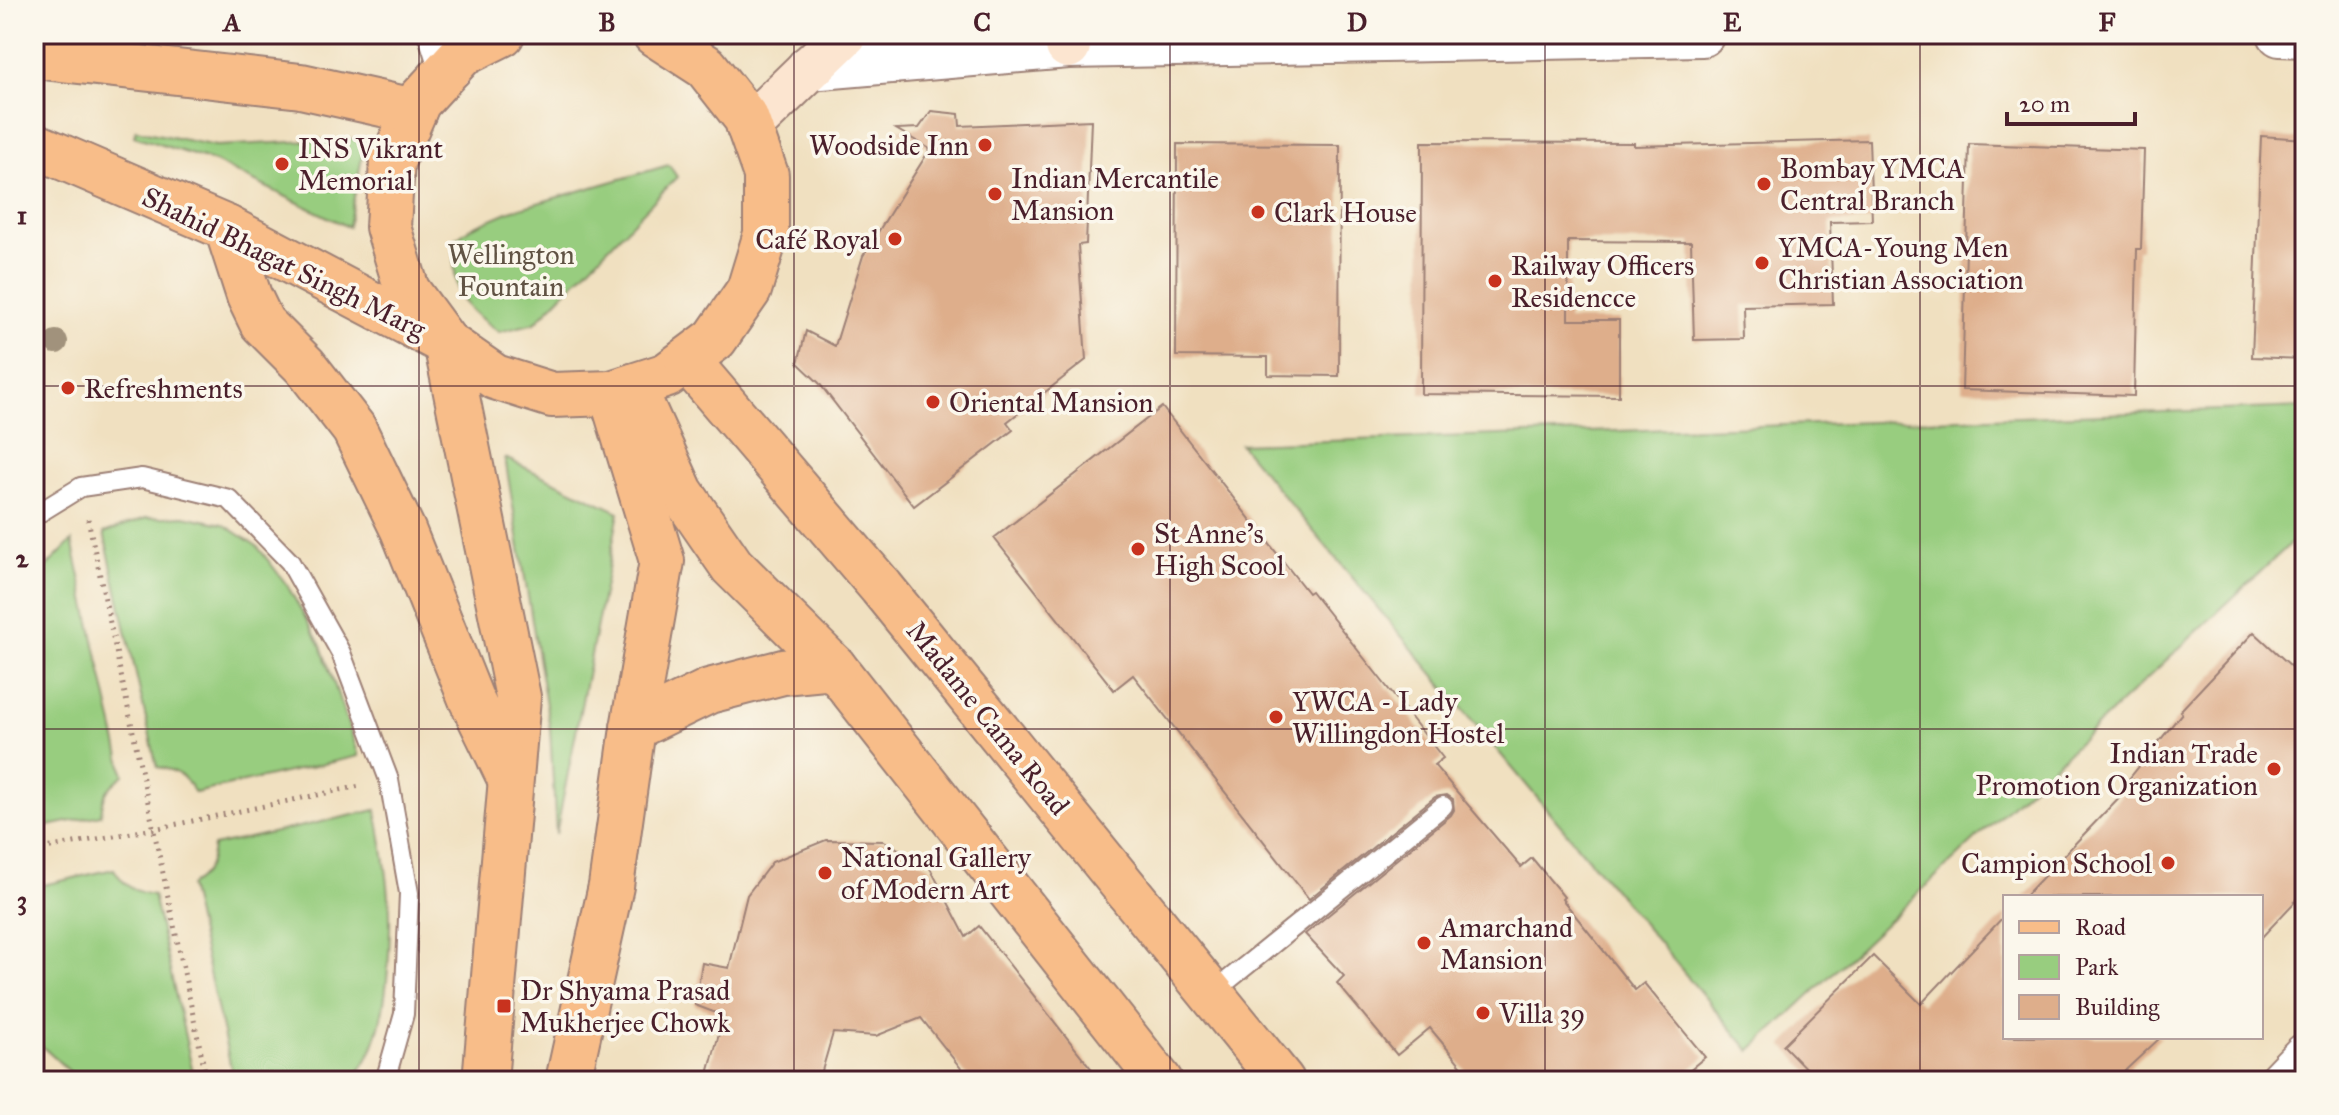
<svg xmlns="http://www.w3.org/2000/svg" width="2339" height="1115" viewBox="0 0 2339 1115" font-family="'IM FELL Great Primer',serif">
  <style>
    .green { fill: #98cd7f; stroke: #717655; stroke-width: 2 }
    .building { fill: #deae8b }
    .lines { fill: none; stroke-linecap: round; stroke-linejoin: round }
    .service-casing { stroke: #9d8076; stroke-width: 22 }
    .tertiary-casing { stroke: #9d8076; stroke-width: 48 }
    .secondary-casing { stroke: #9d8076; stroke-width: 48 }
    .primary-casing { stroke: #9d8076; stroke-width: 48 }
    .path { stroke: #9d8076; stroke-width: 5; stroke-dasharray: 2 6; stroke-linecap: butt }
    .service { stroke: #fff; stroke-width: 18 }
    .tertiary { stroke: #fff; stroke-width: 44 }
    .secondary { stroke: #fce5d0; stroke-width: 44 }
    .primary { stroke: #f8bd89; stroke-width: 44 }
    .tree { fill: #a1927c }
    .grid { fill: none; stroke: #4a1f2b; stroke-width: 2; stroke-opacity: 0.55 }
    .poi-dot { fill: #c8321e; stroke: #fbf7ec; stroke-width: 3 }
    .labels { text-anchor: middle; dominant-baseline: central; stroke-width: 7; stroke-linejoin: round; paint-order: stroke }
    .poi-label { font-size: 28px; fill: #4a1f2b; stroke: #fbf7ec; text-anchor: start }
    .park-label { font-size: 28px; fill: #615344; stroke: #fbf7ec }
    .street-label { font-size: 28px; fill: #4a1f2b; stroke: #fbf7ec }
    .neatline { fill: none; stroke: #4a1f2b; stroke-width: 3 }
    .grid-label { font-size: 26px; text-anchor: middle; font-weight: bold; fill: #4a1f2b }
  </style>
  <rect width="100%" height="100%" fill="#fbf7ec"/>
  <filter id="ink" filterUnits="userSpaceOnUse"><feTurbulence type="fractalNoise" baseFrequency=".0125" numOctaves="2"/><feDisplacementMap in="SourceGraphic" scale="16" xChannelSelector="R" yChannelSelector="G"/><feConvolveMatrix kernelMatrix="1 2 1 2 8 2 1 2 1" color-interpolation-filters="sRGB"/></filter>
  <filter id="wash" filterUnits="userSpaceOnUse"><feTurbulence type="fractalNoise" baseFrequency=".006" numOctaves="4" result="noise"/><feDisplacementMap in="SourceGraphic" scale="32" xChannelSelector="R" yChannelSelector="G"/><feGaussianBlur stdDeviation="1.8" result="paint"/><feColorMatrix in="noise" values="0 0 0 0 0 0 0 0 0 0 0 0 0 0 0 0 0 1.4 0 .05"/><feComposite in="paint" operator="in"/></filter>
  <g filter="url(#wash)">
    <rect width="100%" height="100%" fill="#f0e0c0"/>
    <g class="green">
      <path d="M136,130l80,16 150,-8 -18,89 -133,-65 -81,-26z"/>
      <path d="M669,165l8,12 -142,146 -36,9c-44,-31 -45,-39 -45,-92l16,-12 40,-17z"/>
      <path d="M2305,407v123l-555,521 -510,-607z"/>
      <path d="M505,458l114,54 -63,322 -6,-105z"/>
      <path d="M184,516l39,8 34,22 30,39 34,61 38,110 -164,37c-10,-17 -18,-23 -38,-26l-53,-234 42,-15z"/>
      <path d="M72,541l52,234c-17,13 -21,18 -23,40l-67,14v-250z"/>
      <path d="M376,810c7,38 15,79 14,118 -1,43 -5,126 -41,153h-115l-45,-195c17,-11 22,-20 24,-40z"/>
      <path d="M114,869c10,17 20,23 39,26l42,186h-115l-46,-42v-152z"/>
    </g>
    <g id="blocks">
      <g class="building">
        <path d="M931,111l28,3 1,12 131,-6 -5,124 -8,1 8,115 -79,62 6,8 -99,76 -95,-123 -21,-20 8,-32 29,15 28,-90 67,-107 -34,-20 23,-1z"/>
        <path d="M2261,136l44,3v220l-53,-2z"/>
        <path d="M1869,140l3,81 -42,1 3,82 -90,2 1,33 -50,1 -3,-98 -123,-1v79h51v76l-198,-2 1,-252 212,1v3z"/>
        <path d="M1177,144l163,1 -1,231 -71,-1v-18l-92,-1z"/>
        <path d="M1969,144l175,6 -3,99h-4l-3,147 -172,-6z"/>
        <path d="M1162,407l146,186 3,-2 132,167 -9,7 87,102 11,-9 32,39 -2,2 73,91 9,-7 61,74 -29,24h-202l-44,-53 -33,27 -60,-72 7,-7 -39,-42 146,-119 3,-5 -1,-11 -6,-4 -12,2 -126,102 -176,-224 -19,15 -120,-152z"/>
        <path d="M2254,632l51,47v212l-44,47v-41h-237l104,-109 -4,-3 58,-72 -2,-2z"/>
        <path d="M826,840l58,1 45,25 37,71 13,-11 122,155h-130l-50,-63 -45,18 -43,-3 -14,48h-113l18,-65 -29,-11 7,-42 27,5 18,-73 25,-33z"/>
        <path d="M2005,915v122h156l-47,44h-296l-35,-36 90,-89 48,48z"/>
      </g>
    </g>
  </g>
  <g filter="url(#ink)">
    <use href="#blocks" fill-opacity="0" stroke="#9d8076" stroke-width="2"/>
    <g class="lines">
      <defs>
        <g id="service">
          <path d="M34,516l47,-29 61,-9 87,21 61,63 51,91 48,127 20,113 -5,121 -19,67"/>
          <path d="M1211,994l232,-188"/>
        </g>
        <g id="tertiary">
          <path d="M441,34l10,32"/>
          <path d="M2280,34l25,1"/>
          <path d="M809,68l259,-22 634,-12"/>
          <path d="M2281,1081l24,-25"/>
        </g>
        <g id="secondary">
          <path d="M1068,34v12"/>
          <path d="M749,127l96,-93"/>
        </g>
        <g id="primary">
          <path d="M502,34l-40,20 -44,48 -26,60 -4,65 19,63 39,53 49,34 57,18 59,-2 56,-18 48,-36 34,-49 17,-56v-59l-20,-57 -40,-51 -51,-33"/>
          <path d="M34,56l267,30 113,25"/>
          <path d="M34,145l193,83 219,115 72,354 -33,384"/>
          <path d="M227,228l22,68 13,27 43,43 49,63 49,101 68,169 39,80"/>
          <path d="M687,360l194,227 401,494"/>
          <path d="M633,386l48,106 51,74 102,101 326,414"/>
          <path d="M633,728l76,-37 74,-19 51,-5"/>
          <path d="M568,1081l43,-195 22,-158 29,-167 -51,-168"/>
        </g>
      </defs>
      <use href="#service" class="service-casing"/>
      <use href="#tertiary" class="tertiary-casing"/>
      <use href="#secondary" class="secondary-casing"/>
      <use href="#primary" class="primary-casing"/>
      <g class="path">
        <path d="M88,519l119,562"/>
        <path d="M34,850l120,-21 206,-43"/>
      </g>
      <use href="#service" class="service"/>
      <use href="#tertiary" class="tertiary"/>
      <use href="#secondary" class="secondary"/>
      <use href="#primary" class="primary"/>
    </g>
    <circle class="tree" cx="56" cy="342" r="12"/>
  </g>
  <path class="grid" d="M419,34v1047M794,34v1047M1170,34v1047M1545,34v1047M1920,34v1047M34,386h2271M34,729h2271"/>
  <g class="poi-dot">
    <circle cx="985" cy="145" r="8"/>
    <circle cx="282" cy="164" r="8"/>
    <circle cx="1764" cy="184" r="8"/>
    <circle cx="995" cy="194" r="8"/>
    <circle cx="1258" cy="212" r="8"/>
    <circle cx="895" cy="239" r="8"/>
    <circle cx="1762" cy="263" r="8"/>
    <circle cx="1495" cy="281" r="8"/>
    <circle cx="68" cy="388" r="8"/>
    <circle cx="933" cy="402" r="8"/>
    <circle cx="1138" cy="549" r="8"/>
    <circle cx="1276" cy="717" r="8"/>
    <circle cx="2274" cy="769" r="8"/>
    <circle cx="2168" cy="863" r="8"/>
    <circle cx="825" cy="873" r="8"/>
    <circle cx="1424" cy="943" r="8"/>
    <rect x="496" y="998" width="16" height="16" rx="4"/>
    <circle cx="1483" cy="1013" r="8"/>
  </g>
  <g class="labels">
    <g class="poi-label">
      <text x="969" y="145" text-anchor="end">Woodside Inn</text>
      <text x="298" y="148">INS Vikrant<tspan x="298" dy="32">Memorial</tspan></text>
      <text x="1780" y="168">Bombay YMCA<tspan x="1780" dy="32">Central Branch</tspan></text>
      <text x="1011" y="178">Indian Mercantile<tspan x="1011" dy="32">Mansion</tspan></text>
      <text x="1274" y="212">Clark House</text>
      <text x="879" y="239" text-anchor="end">Café Royal</text>
      <text x="1778" y="247">YMCA-Young Men<tspan x="1778" dy="32">Christian Association</tspan></text>
      <text x="1511" y="265">Railway Officers<tspan x="1511" dy="32">Residencce</tspan></text>
      <text x="84" y="388">Refreshments</text>
      <text x="949" y="402">Oriental Mansion</text>
      <text x="1154" y="533">St Anne's<tspan x="1154" dy="32">High Scool</tspan></text>
      <text x="1292" y="701">YWCA - Lady<tspan x="1292" dy="32">Willingdon Hostel</tspan></text>
      <text x="2258" y="753" text-anchor="end">Indian Trade<tspan x="2258" dy="32">Promotion Organization</tspan></text>
      <text x="841" y="857">National Gallery<tspan x="841" dy="32">of Modern Art</tspan></text>
      <text x="2152" y="863" text-anchor="end">Campion School</text>
      <text x="1440" y="927">Amarchand<tspan x="1440" dy="32">Mansion</tspan></text>
      <text x="520" y="990">Dr Shyama Prasad<tspan x="520" dy="32">Mukherjee Chowk</tspan></text>
      <text x="1499" y="1013">Villa 39</text>
    </g>
    <g class="park-label">
      <text x="511" y="254">Wellington<tspan x="511" dy="32">Fountain</tspan></text>
    </g>
    <g class="street-label">
      <text transform="translate(284 263) rotate(26)">Shahid Bhagat Singh Marg</text>
      <text transform="translate(988 718) rotate(51)">Madame Cama Road</text>
    </g>
  </g>
  <rect width="2339" height="1115" fill="none" stroke="#fbf7ec" stroke-width="88"/>
  <rect x="2003" y="895" width="260" height="144" fill="#fbf7ec" stroke="#b4a19f" stroke-width="2"/>
  <rect x="2019" y="921" width="40" height="12" fill="#f8bd89" stroke="#b4a19f" stroke-width="2"/>
  <text x="2075" y="935" font-size="24" fill="#4a1f2b">Road</text>
  <rect x="2019" y="955" width="40" height="24" fill="#98cd7f" stroke="#b4a19f" stroke-width="2"/>
  <text x="2075" y="975" font-size="24" fill="#4a1f2b">Park</text>
  <rect x="2019" y="995" width="40" height="24" fill="#deae8b" stroke="#b4a19f" stroke-width="2"/>
  <text x="2075" y="1015" font-size="24" fill="#4a1f2b">Building</text>
  <path d="M2007 112v12h128v-12" fill="none" stroke="#4a1f2b" stroke-width="4"/>
  <text x="2019" y="112" font-size="24" fill="#4a1f2b" stroke="#fbf7ec" stroke-width="6" paint-order="stroke">20 m</text>
  <rect x="44" y="44" width="2251" height="1027" class="neatline"/>
  <g class="grid-label">
    <text x="232" y="31">A</text>
    <text x="607" y="31">B</text>
    <text x="982" y="31">C</text>
    <text x="1357" y="31">D</text>
    <text x="1732" y="31">E</text>
    <text x="2107" y="31">F</text>
    <text x="22" y="224">1</text>
    <text x="22" y="567">2</text>
    <text x="22" y="909">3</text>
  </g>
</svg>
